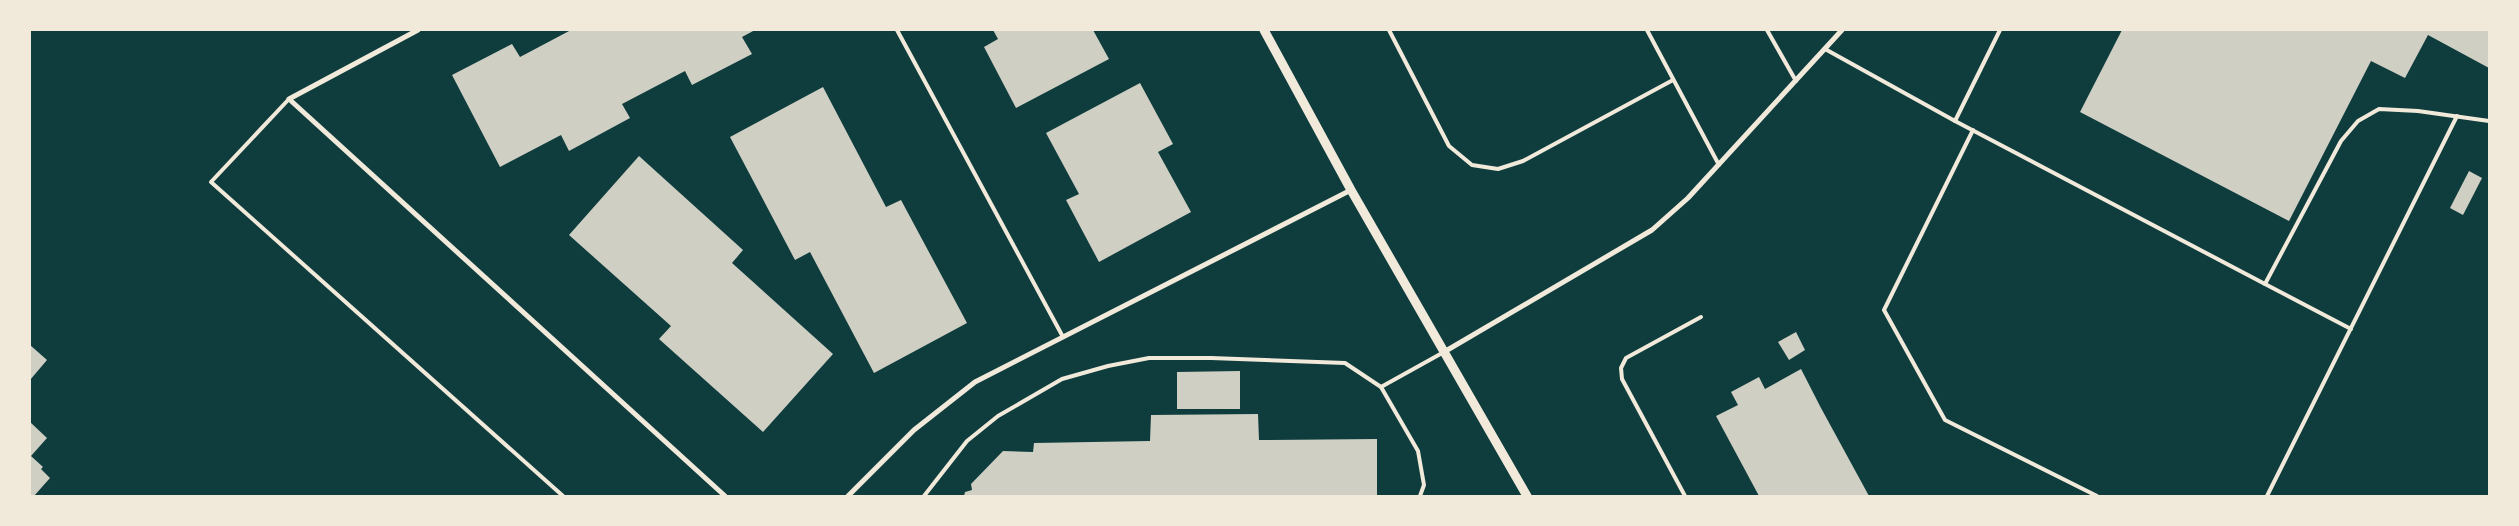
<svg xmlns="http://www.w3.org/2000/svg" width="2519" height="526" viewBox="0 0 2519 526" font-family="Helvetica,sans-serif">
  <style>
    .building { fill: #cfcfc3 }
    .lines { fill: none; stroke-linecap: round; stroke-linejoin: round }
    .service { stroke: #f1e9da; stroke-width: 4 }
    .minor { stroke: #f1e9da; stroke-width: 5 }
    .tertiary { stroke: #f1e9da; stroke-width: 9 }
  </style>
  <rect width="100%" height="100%" fill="#0f3d3e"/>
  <g class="building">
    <path d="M571,30h184l-13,7 10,17 -60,31 -7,-14 -63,33 8,14 -61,33 -8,-16 -61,32 -48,-92 60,-31 8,13z"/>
    <path d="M993,30h100l16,29 -93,49 -32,-61 14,-8z"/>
    <path d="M2122,30h367v38l-61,-33 -23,43 -34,-17 -82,160 -209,-109z"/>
    <path d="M1140,83l33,61 -15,8 33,60 -92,50 -33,-62 13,-6 -33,-61z"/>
    <path d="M823,87l63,120 15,-7 66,123 -93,50 -64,-121 -15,8 -65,-123z"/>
    <path d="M639,156l104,94 -11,13 101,91 -70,78 -104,-93 12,-13 -102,-91z"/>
    <path d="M2469,171l13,7 -19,37 -13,-7z"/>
    <path d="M1796,332l9,18 -16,10 -11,-18z"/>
    <path d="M30,345l17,15 -17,20z"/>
    <path d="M1801,369l20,39 48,88h-110l-43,-80 22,-11 -7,-13 28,-15 6,12z"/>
    <path d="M1240,371v38h-63v-37z"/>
    <path d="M1258,414l1,26 118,-1v57h-413l1,-4 7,-2 -1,-6 32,-33 30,1 1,-9 116,-2 1,-26z"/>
    <path d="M30,422l17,16 -16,18 12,11 -2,2 9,9 -16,18h-4z"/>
  </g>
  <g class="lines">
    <g class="service">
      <path d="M897,30l166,307"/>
      <path d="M1389,30l60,116 23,19 26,4 25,-8 150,-81"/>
      <path d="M1647,30l72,135"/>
      <path d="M1767,30l29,51"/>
      <path d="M1825,49l130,72 45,-91"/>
      <path d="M289,99l-78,83 352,314"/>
      <path d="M1955,121l310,163 76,-143 17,-20 21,-12 39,2 71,10"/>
      <path d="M1973,130l-89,180 61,110 152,76"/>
      <path d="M2265,284l86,45"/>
      <path d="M1381,387l63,-35"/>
      <path d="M924,496l43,-55 31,-25 64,-37 46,-13 41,-8h62l134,5 36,24 37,64 6,34 -4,11"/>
      <path d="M1685,496l-63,-117 -1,-11 5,-10 75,-41"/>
      <path d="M2267,496l190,-380"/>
    </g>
    <g class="minor">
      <path d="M418,30l-129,69 436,397"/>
      <path d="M1444,352l208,-122 36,-32 154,-168"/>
      <path d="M848,496l66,-66 61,-48 376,-192"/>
    </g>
    <path class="tertiary" d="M1264,30l87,160 176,306"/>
  </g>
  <rect width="2519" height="526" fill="none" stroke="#f1e9da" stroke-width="62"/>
</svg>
